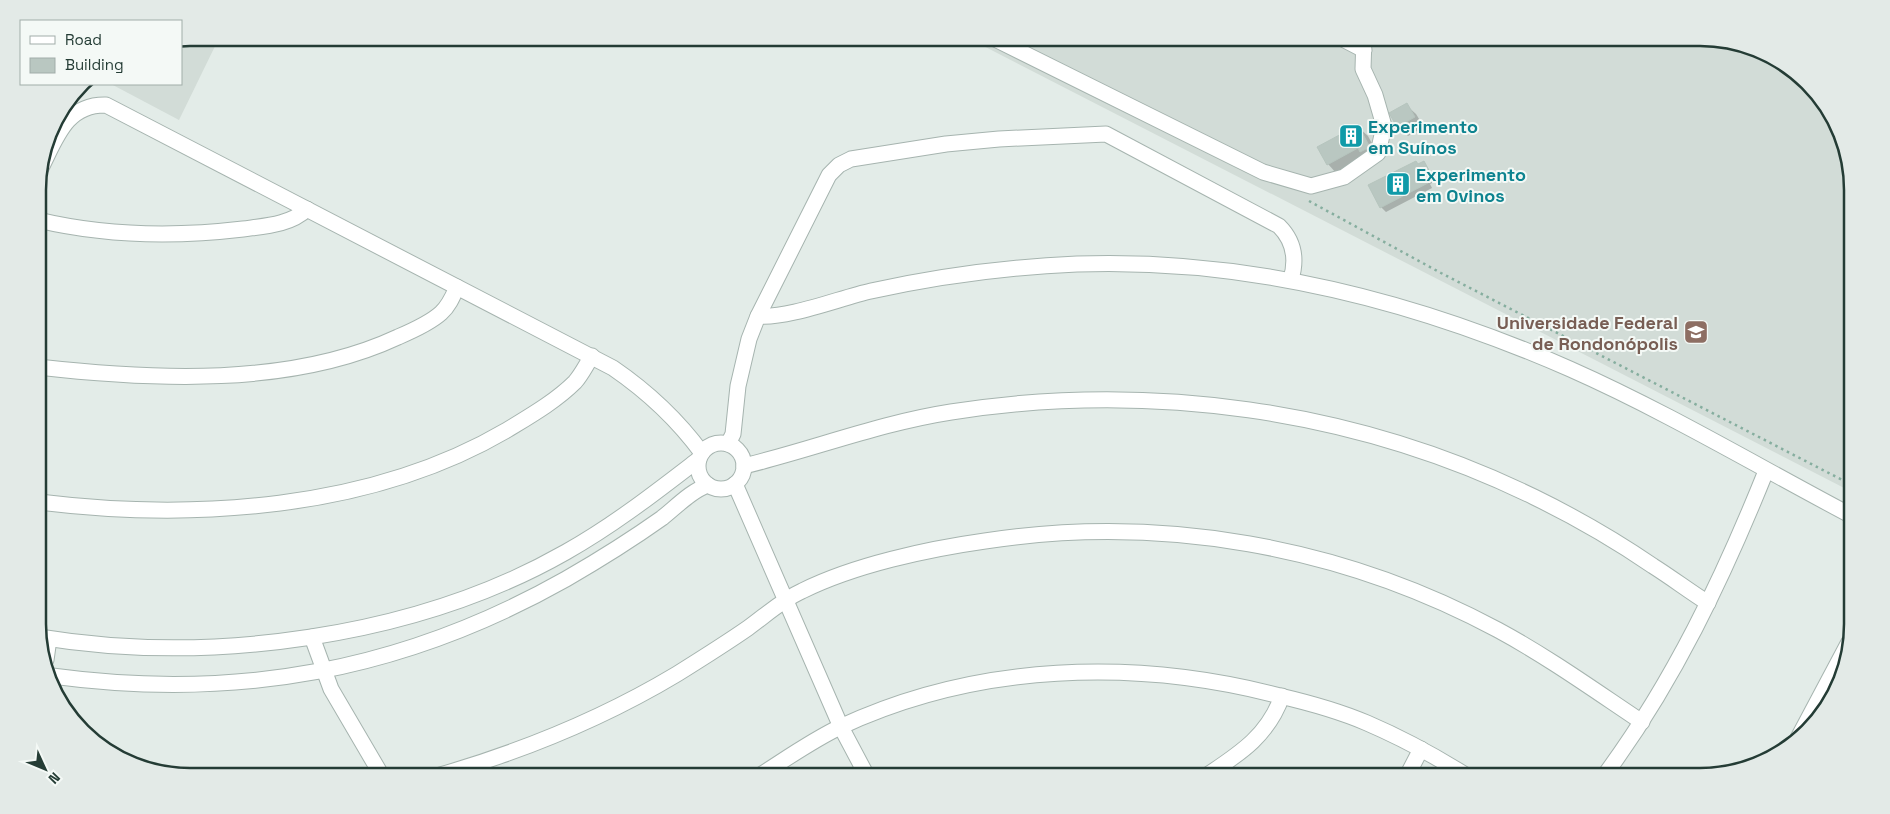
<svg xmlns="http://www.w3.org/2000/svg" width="1890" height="814" viewBox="0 0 1890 814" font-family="'Space Grotesk',sans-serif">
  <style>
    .built { fill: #d2dcd7 }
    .shadow { fill: #0003 }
    .building { fill: #b9c7c1; stroke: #b6c5be }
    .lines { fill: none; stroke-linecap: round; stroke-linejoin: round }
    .minor-casing { stroke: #a6b4af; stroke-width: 17 }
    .path { stroke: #86ae9f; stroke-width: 2.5; stroke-dasharray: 2.5 4; stroke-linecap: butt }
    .minor { stroke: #fff; stroke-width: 15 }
    .labels { text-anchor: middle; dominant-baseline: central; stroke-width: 4; stroke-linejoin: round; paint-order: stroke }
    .culture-label { font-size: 18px; font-weight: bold; fill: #0d838f; stroke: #f4f9f6; text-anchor: start }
    .education-label { font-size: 18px; font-weight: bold; fill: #785e54; stroke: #f4f9f6; text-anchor: end }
    .rim { fill: none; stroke: #243c35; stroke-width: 2.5 }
  </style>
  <rect width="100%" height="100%" fill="#e3ece8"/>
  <g class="built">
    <path d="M191,37l28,1 -40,82 -68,-36h70v-45z"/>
    <path d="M1699,37l59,12 63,48 30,74 1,321 -884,-454z"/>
  </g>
  <g class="shadow">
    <path d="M1406,105l10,9 8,13 -16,9 -10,-10z"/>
    <path d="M1358,127l10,9 11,21 -42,17 -9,-10z"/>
    <path d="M1424,162l12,19 -6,3 2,4 -46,24 -5,-5 38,-42z"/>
  </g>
  <g class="building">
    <path d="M1407,103l8,14 -18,10 -8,-14z"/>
    <path d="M1358,125l12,22 -10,5 -2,-4 -31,17 -10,-18z"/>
    <path d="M1416,161l2,3 6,-3 8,15 -6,3 2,4 -48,25 -12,-23z"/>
  </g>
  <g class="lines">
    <defs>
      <g id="minor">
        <path d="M991,37l272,135 48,14 33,-9 34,-24 6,-27 -9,-31 -12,-26 1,-32"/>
        <path d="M1339,37l25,13"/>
        <path d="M41,168c15,-29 25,-64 65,-63l507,263c35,24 64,51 89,85"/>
        <path d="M38,220c67,16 137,17 205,9 22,-3 47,-4 64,-20"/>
        <path d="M758,316c29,3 82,-18 113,-25 68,-15 136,-24 206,-27 172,-6 336,36 493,105 97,43 189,98 282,147"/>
        <path d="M38,367c115,13 253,20 360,-30 14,-6 32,-14 43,-24 8,-7 12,-17 16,-26"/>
        <circle cx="721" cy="466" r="23"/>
        <path d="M728,444l5,-10 5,-48 11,-47 9,-23 71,-141 10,-10 12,-6 95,-15 53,-5 107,-5 173,92c15,15 18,33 12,53"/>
        <path d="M744,466c70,-17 136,-43 207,-54 197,-31 403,-3 583,85 41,20 81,43 119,69 19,12 36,25 55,37"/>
        <path d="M735,484l106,243 26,49"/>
        <path d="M39,502c154,19 332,8 468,-72 23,-14 49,-29 68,-48 7,-8 11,-17 17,-26"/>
        <path d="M39,637c171,28 376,1 527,-85 48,-27 90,-60 133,-93"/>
        <path d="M312,637l19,52 51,87"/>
        <path d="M46,660l3,-21"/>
        <path d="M52,676c185,25 351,-5 514,-97 33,-19 65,-39 96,-61 14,-11 29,-27 46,-33"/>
        <path d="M1798,738l51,-96"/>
        <path d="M437,776c83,-24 165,-57 240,-102 24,-15 48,-30 71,-46 18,-13 34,-28 54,-37 52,-26 126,-42 183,-50 176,-27 357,5 513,89 50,27 96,60 144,92"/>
        <path d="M759,776c27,-17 52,-35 81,-49 137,-64 295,-69 440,-31 30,7 59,15 87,27 35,15 68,33 100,53"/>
        <path d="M1206,776c33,-22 62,-40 76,-80"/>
        <path d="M1407,776l14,-27"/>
        <path d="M1604,776c69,-93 119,-198 162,-305"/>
      </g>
    </defs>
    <use href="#minor" class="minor-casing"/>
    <path class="path" d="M1309,201l132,72 411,212"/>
    <use href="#minor" class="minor"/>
  </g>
  <defs>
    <symbol id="building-square" viewBox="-11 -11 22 22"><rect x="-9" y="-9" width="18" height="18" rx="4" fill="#0f9aa8" stroke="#f4f9f6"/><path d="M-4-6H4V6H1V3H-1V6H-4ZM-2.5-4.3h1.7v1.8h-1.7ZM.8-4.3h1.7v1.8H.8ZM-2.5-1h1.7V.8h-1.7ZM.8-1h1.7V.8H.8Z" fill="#fff"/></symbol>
    <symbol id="university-square" viewBox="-11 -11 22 22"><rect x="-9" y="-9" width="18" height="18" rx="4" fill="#8d6e63" stroke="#f4f9f6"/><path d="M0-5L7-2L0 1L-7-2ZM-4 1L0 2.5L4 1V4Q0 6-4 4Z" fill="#fff"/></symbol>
  </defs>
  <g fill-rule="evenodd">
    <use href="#building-square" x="1337" y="122" width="28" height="28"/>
    <use href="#building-square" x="1384" y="170" width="28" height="28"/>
    <use href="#university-square" x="1682" y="318" width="28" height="28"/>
  </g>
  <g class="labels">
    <g class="culture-label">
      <text x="1368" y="126">Experimento<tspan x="1368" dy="21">em Suínos</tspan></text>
      <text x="1416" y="174">Experimento<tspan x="1416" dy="21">em Ovinos</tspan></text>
    </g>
    <g class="education-label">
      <text x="1678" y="322">Universidade Federal<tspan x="1678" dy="21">de Rondonópolis</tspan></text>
    </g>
  </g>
  <path d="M0 0H1890V814H0ZM190 46H1700A144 144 0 0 1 1844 190V624A144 144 0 0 1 1700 768H190A144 144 0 0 1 46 624V190A144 144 0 0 1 190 46Z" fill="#e3eae7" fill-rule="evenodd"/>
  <path class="rim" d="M190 46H1700A144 144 0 0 1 1844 190V624A144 144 0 0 1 1700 768H190A144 144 0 0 1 46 624V190A144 144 0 0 1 190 46Z"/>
  <rect x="20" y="20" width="162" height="65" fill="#f4f9f6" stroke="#a1ada9"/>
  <rect x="30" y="36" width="25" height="8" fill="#ffffff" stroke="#a1ada9"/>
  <text x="65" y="45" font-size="15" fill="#243c35">Road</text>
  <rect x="30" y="58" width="25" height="15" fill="#b9c7c1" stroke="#a1ada9"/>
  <text x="65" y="70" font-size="15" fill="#243c35">Building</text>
  <g transform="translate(45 769) rotate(134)" stroke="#f4f9f6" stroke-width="4" paint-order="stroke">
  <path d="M0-4L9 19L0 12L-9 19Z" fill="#243c35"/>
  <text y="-8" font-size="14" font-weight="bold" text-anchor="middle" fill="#243c35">N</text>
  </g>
</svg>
